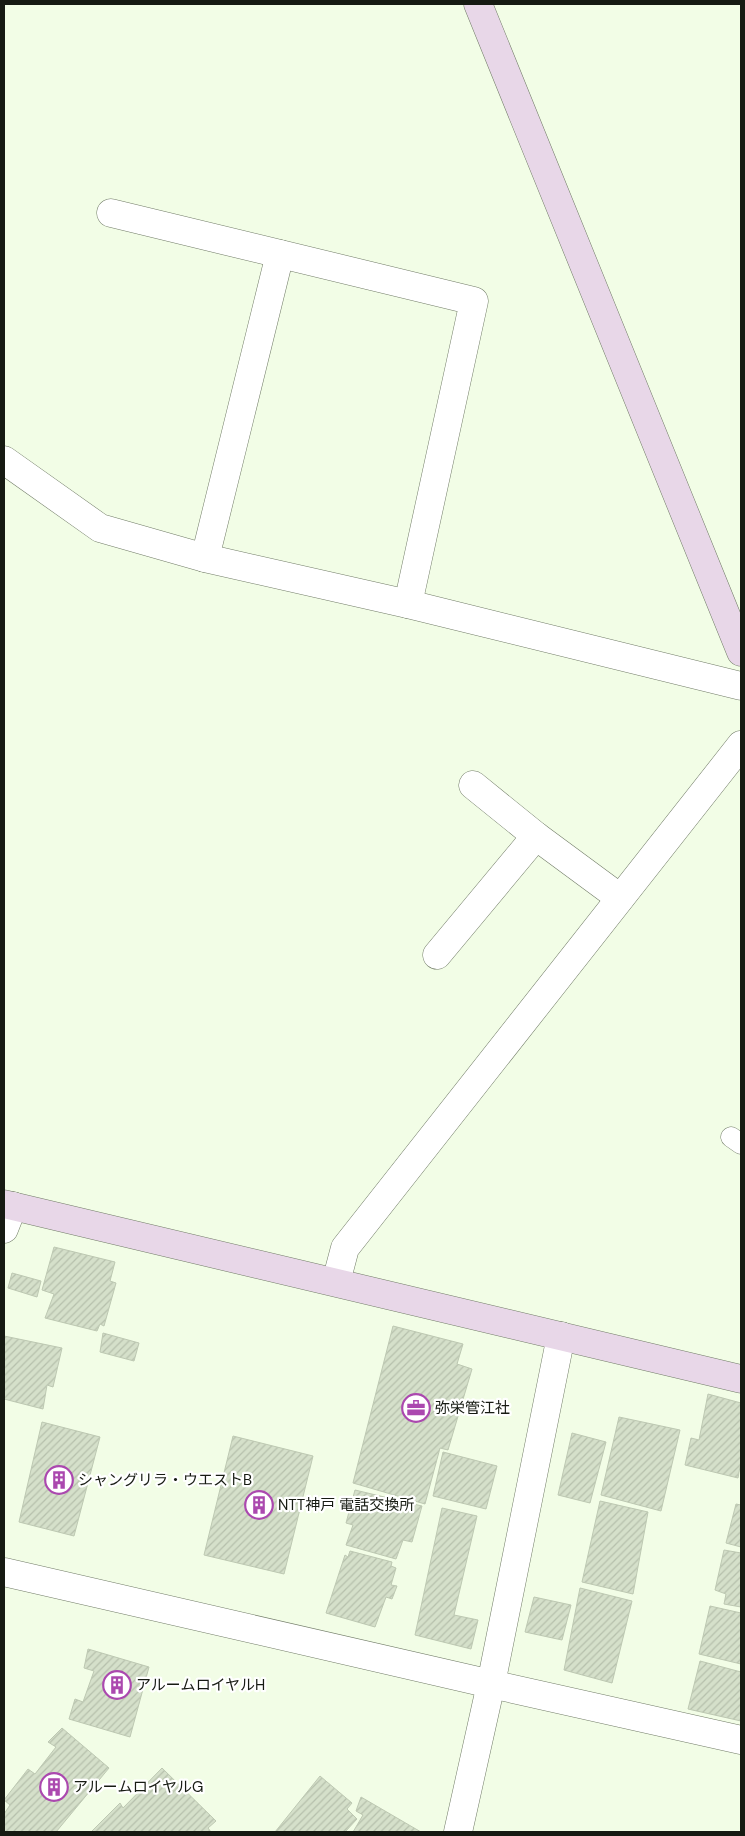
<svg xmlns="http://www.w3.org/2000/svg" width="745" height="1836" viewBox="0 0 745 1836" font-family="'DM Sans','Noto Sans JP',sans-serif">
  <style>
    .building { fill: url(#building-hatch); stroke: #bdc8b2 }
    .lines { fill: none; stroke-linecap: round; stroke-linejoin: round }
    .lane-casing { stroke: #727c68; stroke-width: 21 }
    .street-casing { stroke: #727c68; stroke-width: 29 }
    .secondary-casing { stroke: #727c68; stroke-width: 29 }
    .lane { stroke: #fff; stroke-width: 20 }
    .street { stroke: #fff; stroke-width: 28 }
    .secondary { stroke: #e8d7e8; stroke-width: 28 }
    .labels { text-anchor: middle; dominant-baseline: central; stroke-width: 4.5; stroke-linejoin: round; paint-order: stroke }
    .poi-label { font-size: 15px; fill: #161a12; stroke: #fff; text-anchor: start }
  </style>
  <defs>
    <pattern id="building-hatch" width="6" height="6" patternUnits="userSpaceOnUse" patternTransform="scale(1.25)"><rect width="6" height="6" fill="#d5e0ca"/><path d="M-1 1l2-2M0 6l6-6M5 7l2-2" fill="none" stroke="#b6c0ac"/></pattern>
  </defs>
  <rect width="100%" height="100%" fill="#f2fde6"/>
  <g class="building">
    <path d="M54,1247l61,15 -5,19 6,2 -12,43 -4,-2 -3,7 -52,-13 9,-24 -12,-4z"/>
    <path d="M12,1273l29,8 -4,16 -29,-9z"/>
    <path d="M393,1326l70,18 -6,20 15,5 -24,81 -8,-2 -15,56 -72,-21z"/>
    <path d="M103,1333l36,10 -5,18 -34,-9z"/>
    <path d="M4,1336l58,12 -9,39 -6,-2 -4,24 -39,-10z"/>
    <path d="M708,1394l33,9v58l-3,17 -53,-13 6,-27 8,2z"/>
    <path d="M619,1417l61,13 -19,81 -60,-16z"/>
    <path d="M42,1422l58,15 -26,99 -55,-14z"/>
    <path d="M572,1433l34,9 -16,61 -32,-8z"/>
    <path d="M233,1436l80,20 -29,118 -80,-19z"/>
    <path d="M443,1452l54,14 -11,43 -53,-13z"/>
    <path d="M355,1490l67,16 -10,36 -9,-2 -7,19 -50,-14 7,-20 -7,-2z"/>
    <path d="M600,1501l48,11 -15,82 -51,-12z"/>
    <path d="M736,1504l5,1v42l-15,-4z"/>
    <path d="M442,1508l35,8 -23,99 24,5 -7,29 -56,-14z"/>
    <path d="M724,1550l17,3v54l-17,-3 2,-10 -11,-4z"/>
    <path d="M350,1551l42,11 -1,4 5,2 -5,17 6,1 -5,13 -6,-2 -11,30 -49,-14 19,-58 3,2z"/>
    <path d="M580,1588l52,13 -20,82 -48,-13z"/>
    <path d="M534,1597l37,8 -9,35 -37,-8z"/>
    <path d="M710,1606l31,7v51l-42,-10z"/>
    <path d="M88,1649l61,18 -19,70 -61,-18 6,-20 8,3 11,-31 -10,-3z"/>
    <path d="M700,1661l41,11v49l-53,-12z"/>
    <path d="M62,1728l47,40 -53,64h-52v-18l6,-9 -6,-5 24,-31 7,5 21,-27 -8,-5z"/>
    <path d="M162,1768l54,53 -8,7 3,4h-118l-1,-1 28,-28 3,5z"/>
    <path d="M320,1776l32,27 -5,6 10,10 -12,13h-70z"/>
    <path d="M361,1797l60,35h-68l10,-17 -7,-4z"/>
  </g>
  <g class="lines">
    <defs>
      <path id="lane" d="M731,1137l10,7"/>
      <g id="street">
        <path d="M111,213l363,88 -66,303"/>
        <path d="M4,460l96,68 105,30 203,46 333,82"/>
        <path d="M205,558l75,-304"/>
        <path d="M536,836l84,62"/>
        <path d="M437,955l99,-119 -63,-51"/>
        <path d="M4,1229l9,-23"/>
        <path d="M336,1282l9,-34 396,-503"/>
        <path d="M4,1572l487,112 250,56"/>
        <path d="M458,1832l33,-148 70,-348"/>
      </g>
      <g id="secondary">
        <path d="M478,4l263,648"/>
        <path d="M4,1204l737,175"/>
      </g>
    </defs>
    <use href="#lane" class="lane-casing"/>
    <use href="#street" class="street-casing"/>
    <use href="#secondary" class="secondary-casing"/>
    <use href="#lane" class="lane"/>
    <use href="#street" class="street"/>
    <use href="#secondary" class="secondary"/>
  </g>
  <defs>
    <symbol id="office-ring" viewBox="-11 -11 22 22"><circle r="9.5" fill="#fff" stroke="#ab48af" stroke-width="1.5"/><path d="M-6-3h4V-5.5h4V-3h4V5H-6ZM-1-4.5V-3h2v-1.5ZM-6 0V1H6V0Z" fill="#ab48af"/></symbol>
    <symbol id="building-ring" viewBox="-11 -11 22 22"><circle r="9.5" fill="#fff" stroke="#ab48af" stroke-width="1.5"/><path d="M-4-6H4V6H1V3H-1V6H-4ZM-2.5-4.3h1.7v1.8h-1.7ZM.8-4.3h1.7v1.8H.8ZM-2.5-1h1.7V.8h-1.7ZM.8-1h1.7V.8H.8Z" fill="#ab48af"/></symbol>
  </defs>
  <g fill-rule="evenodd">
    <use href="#office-ring" x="400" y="1392" width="32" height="32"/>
    <use href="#building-ring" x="43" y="1464" width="32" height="32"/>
    <use href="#building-ring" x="243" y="1489" width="32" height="32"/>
    <use href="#building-ring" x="101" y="1669" width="32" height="32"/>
    <use href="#building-ring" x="38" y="1771" width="32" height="32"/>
  </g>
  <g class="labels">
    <g class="poi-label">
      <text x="435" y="1408">弥栄管江社</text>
      <text x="78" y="1480">シャングリラ・ウエストB</text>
      <text x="278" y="1505">NTT神戸 電話交換所</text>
      <text x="136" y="1685">アルームロイヤルH</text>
      <text x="73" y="1787">アルームロイヤルG</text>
    </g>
  </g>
  <rect width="745" height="1836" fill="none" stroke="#161a12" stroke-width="10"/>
</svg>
